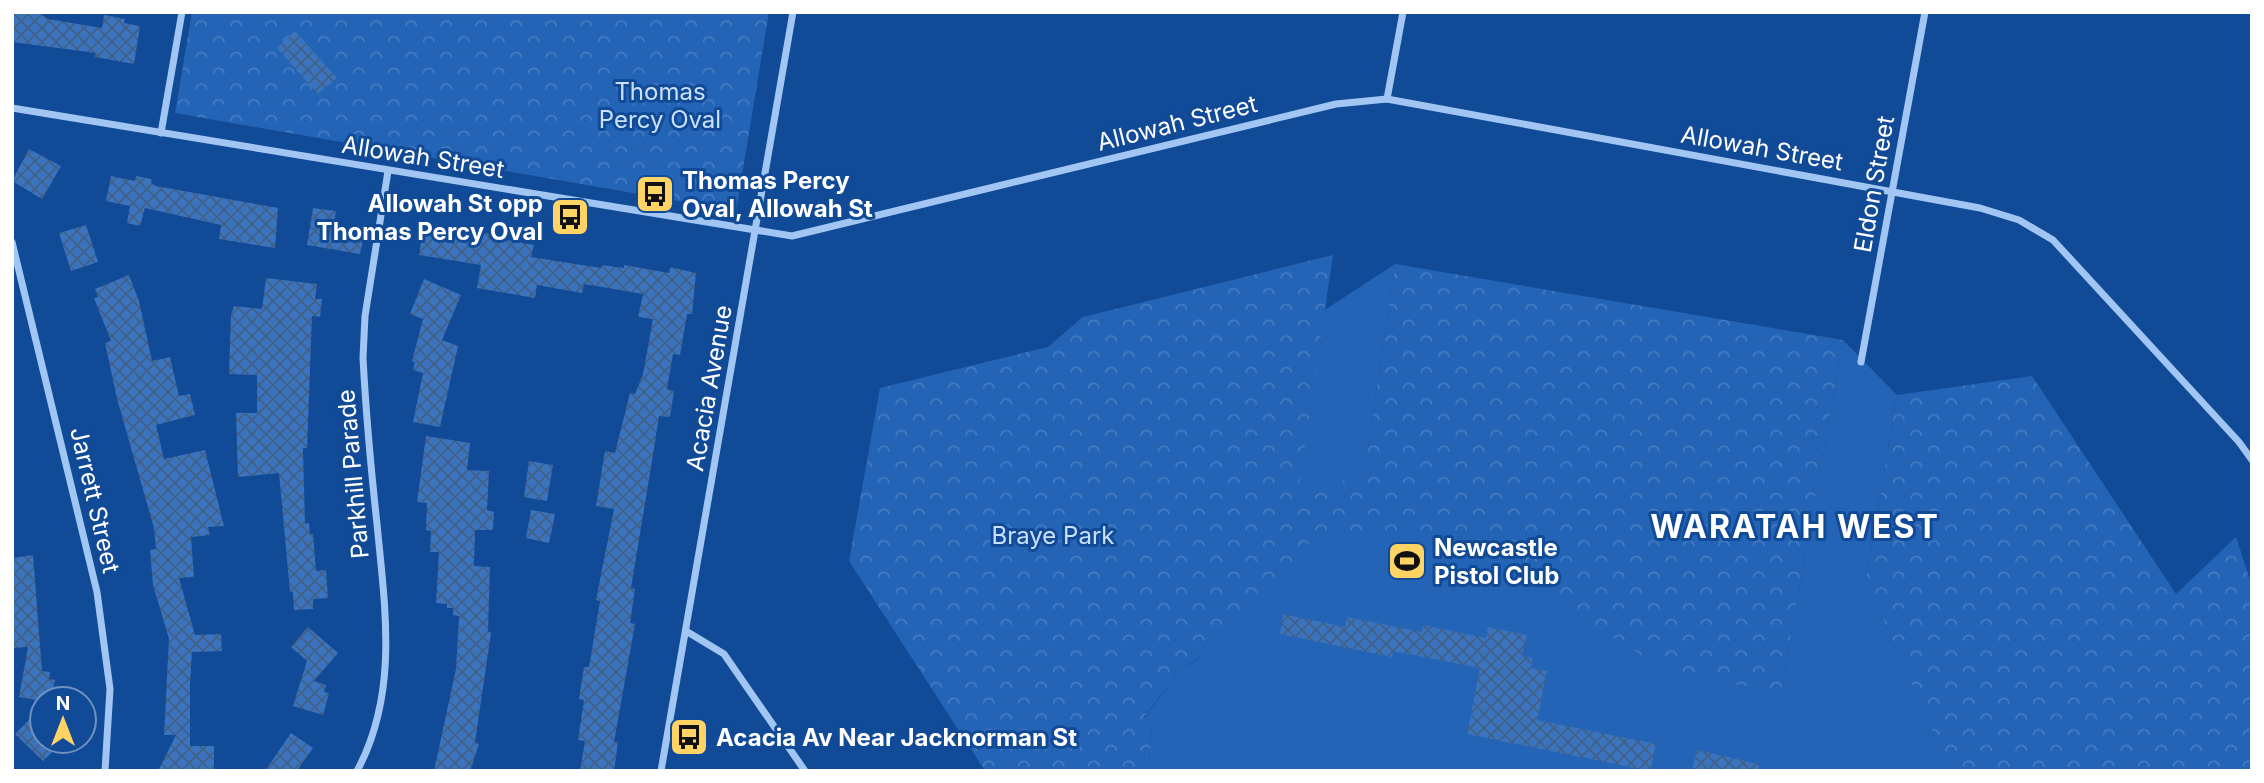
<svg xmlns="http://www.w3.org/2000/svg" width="2264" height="783" viewBox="0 0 2264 783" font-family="Inter,sans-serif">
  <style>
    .green { fill: #2464b6 }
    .forest { fill: url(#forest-crowns) }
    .building { fill: url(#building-cross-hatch) }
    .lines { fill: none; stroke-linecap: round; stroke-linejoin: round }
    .minor { stroke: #a2c6f3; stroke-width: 7 }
    .labels { text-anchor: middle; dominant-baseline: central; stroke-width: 6; stroke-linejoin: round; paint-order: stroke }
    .park-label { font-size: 24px; fill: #cae1fd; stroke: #114a97 }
    .street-label { font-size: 24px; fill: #fff; stroke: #114a97 }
    .poi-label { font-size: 24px; font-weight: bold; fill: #fff; stroke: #114a97; text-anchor: start }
    .district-label { font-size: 32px; font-weight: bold; letter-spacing: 2px; fill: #fff; stroke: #114a97 }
  </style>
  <defs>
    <pattern id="forest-crowns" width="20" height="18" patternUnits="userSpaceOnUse" patternTransform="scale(1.75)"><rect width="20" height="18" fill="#2464b6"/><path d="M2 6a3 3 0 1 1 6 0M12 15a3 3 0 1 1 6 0" fill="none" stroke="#457bc1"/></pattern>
    <pattern id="building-cross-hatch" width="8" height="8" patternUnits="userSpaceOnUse" patternTransform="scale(1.75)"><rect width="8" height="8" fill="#3a74bf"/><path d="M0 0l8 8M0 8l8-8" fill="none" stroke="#436086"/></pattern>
  </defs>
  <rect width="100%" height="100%" fill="#114a97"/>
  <path class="green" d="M1395,264l-31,212 33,62 17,-9 56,14 27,-2 61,63 223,87 62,-351 54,55 -31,185 79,180 13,11h-801l-8,-12 3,-28 -8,-13 37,-49 17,-9 18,-279z"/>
  <g class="forest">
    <path d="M192,12h577l-33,199 -561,-98z"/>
    <path d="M1333,255l-35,237 66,-16 31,-212 448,76 -62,351 -106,-15 -117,-72 -61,-63 -27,2 -56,-14 -17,9 -85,1 -38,56 -46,23 -31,42 -16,9 -37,48 8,14 -3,28 8,12h-172l-136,-210 31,-173 168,-41 35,-30z"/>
    <path d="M2032,376l144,218 60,-57 16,49v185h-294l-13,-11 -79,-180 31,-185z"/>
  </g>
  <g class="building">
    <path d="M12,12l29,2 7,5 54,9 2,-13 21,4 -1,4 16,3 -6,38 -39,-7 1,-4 -84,-11z"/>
    <path d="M295,31l42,47 -19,16 -41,-46z"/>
    <path d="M29,149l32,17 -19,33 -30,-18z"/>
    <path d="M111,176l24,5 1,-5 16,3 -1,4 5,3 122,22 -3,40 -56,-9 2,-14 -76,-17 -5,18 -13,-3 3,-17 -24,-5z"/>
    <path d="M313,208l23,3 -4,23 31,7 -3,13 -53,-9z"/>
    <path d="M86,225l12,37 -27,9 -12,-38z"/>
    <path d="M424,225l77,10v4l33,6 -3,12 70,11 1,-3 22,3v-3l45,8 1,-6 26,6 -4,41h-5l-7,41 -7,-1 -6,35 7,2 -4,26 -11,-1 -6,39 -22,133 4,1 -5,34 5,1 -21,118h4l-4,29h-34l5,-30 -7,-1 6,-40 -5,-1 5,-32h5l11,-66 -4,-1 18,-91 -18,-3 9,-55 10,2 15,-60 5,1 8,-20 10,-55 -15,-2 5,-23 -59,-10 -2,9 -45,-8 -2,13 -58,-10 4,-23 -62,-10z"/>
    <path d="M129,275l10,26 13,60 18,-4 9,39 11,-2 5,21 -39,10 8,34 41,-9 19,76 -16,1 2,8 -19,2 3,40 -15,1 16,57 26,-1 1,17 -30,1 -2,32v62h24v25h-56l18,-36h-12l5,-96 -16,-54 -3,-35 6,-1 -2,-21 -37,-129 -12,-56 6,-2 -17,-43 4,-1 -3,-8z"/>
    <path d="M266,278l51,6 -2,15h7l-2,18 -8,-1 -5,132h-4l2,76 4,-1 1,11h3l3,37 10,-1 2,28 -15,1v10l-19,1 -1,-18h-3l-11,-119 -41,4 -2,-64h21v-38l-28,-1 2,-59 3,-9 28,3z"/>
    <path d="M424,279l37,16 -19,45 16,6 -18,81 -27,-5 10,-49 -10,-3 2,-8 -3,-1 11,-42 -13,-5z"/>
    <path d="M426,436l44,7 -3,27 22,1 -2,39 7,2 -1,18h-18l-1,36 16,1 -2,64 3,2 -16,109 4,2 -9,27h-36l22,-102 3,-53 -6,-1v-7h-6v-4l-11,-1 3,-51h-9l1,-21 -5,-1 1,-27 -10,-1z"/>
    <path d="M529,461l24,4 -6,36 -23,-4z"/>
    <path d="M531,510l24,4 -6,29 -23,-5z"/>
    <path d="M33,555l9,116 8,1 -1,7 6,1 -4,19 -9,2 -23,-4 9,-50 -16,1v-90z"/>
    <path d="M1283,614l62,13 2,-10 75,15 1,-7 63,13 2,-11 39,8 -5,21 11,2 -2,10 16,3 -10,49 119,24 -6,27 -183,-37 13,-66 -87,-17 -1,6 -112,-23z"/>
    <path d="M308,627l30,26 -24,28 12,4 -2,7 5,1 -6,22 -30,-9 14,-45 -16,-14z"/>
    <path d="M42,707v34h22l-21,20 -28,-27z"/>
    <path d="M291,733l22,15 -16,23h-32z"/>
    <path d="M1697,750l62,14 -1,7h-66z"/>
  </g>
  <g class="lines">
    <g class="minor">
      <path d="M1387,99l16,-87"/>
      <path d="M12,108l780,128 544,-132 51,-5 593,109 39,12 34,20 186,202 13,18"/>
      <path d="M161,133l21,-121"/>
      <path d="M12,242l85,350 13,97 -5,82"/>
      <path d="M1861,362l64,-350"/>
      <path d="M686,631l38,23 81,117"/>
      <path d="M357,771c42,-78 28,-163 20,-247 -6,-55 -11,-110 -14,-166l2,-42 23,-145"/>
      <path d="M661,771l132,-759"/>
    </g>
  </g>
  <defs>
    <symbol id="bus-square" viewBox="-11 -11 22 22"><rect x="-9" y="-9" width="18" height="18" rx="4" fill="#ffd464" stroke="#114a97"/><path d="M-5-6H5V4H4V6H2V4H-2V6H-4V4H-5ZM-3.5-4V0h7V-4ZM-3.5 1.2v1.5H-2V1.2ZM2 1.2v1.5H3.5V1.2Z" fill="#111"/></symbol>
    <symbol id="stadium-square" viewBox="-11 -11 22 22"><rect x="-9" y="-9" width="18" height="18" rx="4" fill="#ffd464" stroke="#114a97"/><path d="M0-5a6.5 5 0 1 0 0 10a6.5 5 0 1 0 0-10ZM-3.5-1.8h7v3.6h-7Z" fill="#111"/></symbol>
  </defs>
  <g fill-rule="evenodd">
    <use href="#bus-square" x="633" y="172" width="44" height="44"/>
    <use href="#bus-square" x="548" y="195" width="44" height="44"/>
    <use href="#stadium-square" x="1385" y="539" width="44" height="44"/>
    <use href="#bus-square" x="667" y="715" width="44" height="44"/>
  </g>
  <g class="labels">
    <g class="park-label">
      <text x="660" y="91">Thomas<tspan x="660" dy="28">Percy Oval</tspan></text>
      <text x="1053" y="535">Braye Park</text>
    </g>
    <g class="street-label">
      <text transform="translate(1177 123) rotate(-14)">Allowah Street</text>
      <text transform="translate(1762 148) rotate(10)">Allowah Street</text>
      <text transform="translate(423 157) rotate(9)">Allowah Street</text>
      <text transform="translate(1874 184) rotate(-80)">Eldon Street</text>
      <text transform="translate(709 388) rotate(-80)">Acacia Avenue</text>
      <text transform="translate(353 474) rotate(-95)">Parkhill Parade</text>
      <text transform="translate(95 500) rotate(77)">Jarrett Street</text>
    </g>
    <g class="poi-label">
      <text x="682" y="180">Thomas Percy<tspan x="682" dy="28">Oval, Allowah St</tspan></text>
      <text x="543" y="203" text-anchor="end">Allowah St opp<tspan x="543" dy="28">Thomas Percy Oval</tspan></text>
      <text x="1434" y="547">Newcastle<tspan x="1434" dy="28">Pistol Club</tspan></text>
      <text x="716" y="737">Acacia Av Near Jacknorman St</text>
    </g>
    <g class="district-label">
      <text x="1795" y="526">WARATAH WEST</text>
    </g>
  </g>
  <rect width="2264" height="783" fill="none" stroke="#ffffff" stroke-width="28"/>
  <g transform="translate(63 720)"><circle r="33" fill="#114a97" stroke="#7092c1" stroke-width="2"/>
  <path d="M0-5L12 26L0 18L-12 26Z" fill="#ffd464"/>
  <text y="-10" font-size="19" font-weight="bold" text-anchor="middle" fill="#ffffff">N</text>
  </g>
</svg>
